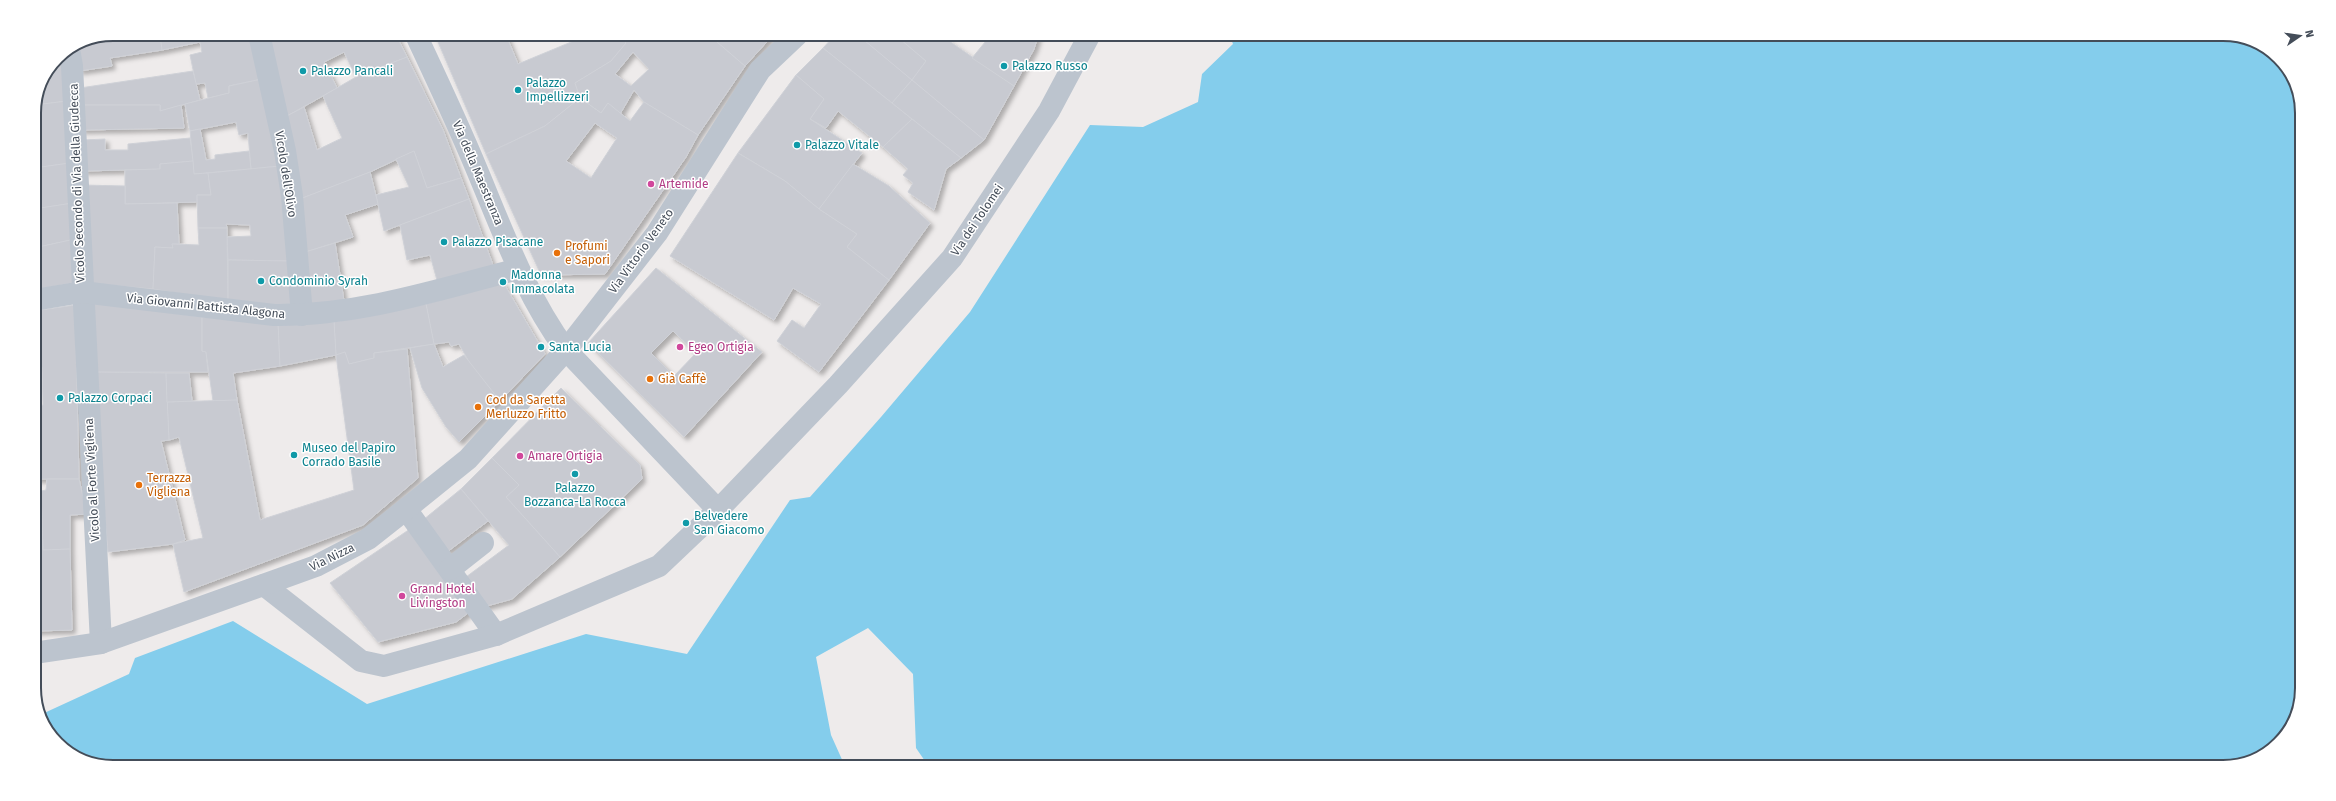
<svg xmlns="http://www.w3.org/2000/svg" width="2336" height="801" viewBox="0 0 2336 801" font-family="'Fira Sans',sans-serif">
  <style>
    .water { fill: #84cdec }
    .building { fill: #c8cad1; stroke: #cfd1d7; fill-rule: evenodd; filter: url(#shadow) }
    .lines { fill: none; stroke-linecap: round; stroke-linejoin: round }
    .pedestrian { stroke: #bcc4ce; stroke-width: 22 }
    .tertiary { stroke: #bcc4ce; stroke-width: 22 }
    .culture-dot { fill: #0f9aa8; stroke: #fff; stroke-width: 1.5 }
    .hotel-dot { fill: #d1479c; stroke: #fff; stroke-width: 1.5 }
    .food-dot { fill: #e8710a; stroke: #fff; stroke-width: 1.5 }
    .labels { text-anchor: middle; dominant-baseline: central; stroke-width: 3; stroke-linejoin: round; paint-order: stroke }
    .culture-label { font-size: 12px; fill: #0d838f; stroke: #fff; text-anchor: start }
    .street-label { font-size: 12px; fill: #444d59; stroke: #fff }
    .hotel-label { font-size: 12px; fill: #b23c85; stroke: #fff; text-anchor: start }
    .food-label { font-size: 12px; fill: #c56008; stroke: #fff; text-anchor: start }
    .rim { fill: none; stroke: #444d59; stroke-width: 2 }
  </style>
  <defs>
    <filter id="shadow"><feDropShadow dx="3.5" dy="3.5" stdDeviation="2" flood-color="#0004"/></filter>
  </defs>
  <rect width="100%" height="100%" fill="#eeebeb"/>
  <path class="water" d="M1230,36l1018,2 38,27 16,43 -4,605 -27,38 -48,16 -1296,-3 -11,-16 -3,-74 -45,-46 -52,29 15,78 13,29 -756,-1 -38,-27 -8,-22 87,-40 6,-16 98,-37 134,83 219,-70 101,20 103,-154 20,-3 71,-80 89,-105 120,-187 53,2 55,-25 4,-28 31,-30z"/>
  <g class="building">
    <path d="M113,34h47l2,16 -52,8 2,8 -33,5 -2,-27 6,-4z"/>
    <path d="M160,34h92l10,45 -33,7v7l-21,5 -3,-15 -9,1 -6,-29 12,-3 -2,-10 -38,8z"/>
    <path d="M267,34l129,1 11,22 -51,20 -12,-25 -20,10 13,26 -50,28z"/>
    <path d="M435,35h71l12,29 70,-29h32l6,8 -15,18 -36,22 5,15 -35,28 -59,28z"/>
    <path d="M620,35h41l5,7 5,-7h38l36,31 -47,69 -54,-33 -10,-12 -14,24 -12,-11 -7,10 -21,-15 -5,-15 36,-22 15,-18zM633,52l16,17 -18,17 -16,-12z"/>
    <path d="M661,35h10l-5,7z"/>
    <path d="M709,35h64l-28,31z"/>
    <path d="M835,35h23l54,45 -20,23 -69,-55z"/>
    <path d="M858,35l44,1 -2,3 26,22 -14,19z"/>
    <path d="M902,36h40l72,50 -30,54 -72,-60 14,-19 -26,-22z"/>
    <path d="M990,36h48l-4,13 -20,37 -42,-28z"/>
    <path d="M823,48l89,71 -29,28 -45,-36 -12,17 -16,-9 14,-20 -28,-24z"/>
    <path d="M61,54l6,47 -32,4 5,-23 17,-25z"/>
    <path d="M407,57l36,73 18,48 -34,10 -13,-37 -44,21 -70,27 -13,-83 17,-9 13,43 25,-12 -19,-42 33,-19z"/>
    <path d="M193,71l7,29 -40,11v-6h-80v-17z"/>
    <path d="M796,75l28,24 -14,20 52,34 -43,56 -34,-28 -47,-28z"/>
    <path d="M262,79l18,87 -29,3 -3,-36 -9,2 -3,-13 -46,9 -5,-27 44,-11v-7z"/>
    <path d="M912,80l72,60 -23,18 -69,-55z"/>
    <path d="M580,98l21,15 7,-10 22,18 14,-19 54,33 -12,22 -81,117 -64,1 -55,-121 59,-28zM595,123l22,15 -26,40 -25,-17z"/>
    <path d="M67,101l3,62 -36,5 1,-63z"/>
    <path d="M80,105h80v6l21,-6 3,23 -103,2z"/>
    <path d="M912,119l49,39 -15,11 -12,41 -26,-18 5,-9 -10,-8 5,-6 -25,-22z"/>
    <path d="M200,129l6,31 9,-1v-4l34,-4 2,18 -57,5 -4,-43z"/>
    <path d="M190,138l3,23 -33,3v5l-77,2 -1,-31 23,-1v11h23v-6z"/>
    <path d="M414,151l13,37 34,-10 8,21 -85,32 -8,-36 33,-8 -13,-28z"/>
    <path d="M738,153l47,28 34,28 38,25 -10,13 42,33 -70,92 -42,-31 15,-21 12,8 17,-24 -28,-16 -19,32 -104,-64z"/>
    <path d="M193,161l1,13 14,-1 3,22h-14v7l-72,2v-34l35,-1v-5z"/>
    <path d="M70,163l3,40 -39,6v-41z"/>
    <path d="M853,164l36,22 41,37 -41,57 -42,-33 10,-13 -38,-25z"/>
    <path d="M280,166l11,95 -63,-1 -1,-23 24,-1 -1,-11 -24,-1 1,4h-29l-1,-33h14l-3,-22z"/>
    <path d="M370,172l8,32 -33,11 8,22 -51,16 -2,-54z"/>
    <path d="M83,185l42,1v18l52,-1 2,41h-7l1,4 -18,-1 -2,42 -66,-6z"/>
    <path d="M469,199l25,69 -56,16 -8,-29 -23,5 -7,-35z"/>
    <path d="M73,203l2,36 -41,9v-39z"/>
    <path d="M198,228h29l1,74 -75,-13 2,-42 18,1 -1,-4 27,1z"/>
    <path d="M75,239l2,43 -43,8v-42z"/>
    <path d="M335,243l9,58 -34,5 -8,-53z"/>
    <path d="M228,260l63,1 4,46 -67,-5z"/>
    <path d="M656,268l106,84 -78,85 -96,-94zM673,331l23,22 -22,23 -23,-23z"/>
    <path d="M503,282l42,72 -45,47 -28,-34 -13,-23 -8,2 -2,-4 -15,2 -8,-40z"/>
    <path d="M91,302l111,15v34l4,1 2,20h-116z"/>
    <path d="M426,304l8,40 -60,9v5l-25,6 -4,-12 -9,3 -2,-33z"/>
    <path d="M75,305l4,174h-45v-73l9,-1 -1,-38h-8v-56z"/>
    <path d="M202,317l76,5 2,44 -47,7 4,27 -24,1 -7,-49 -4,-1z"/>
    <path d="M278,322h56l2,33 -56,11z"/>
    <path d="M434,344l9,23 21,-12 36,46 -41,41 -13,-15 -24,-39 -12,-40z"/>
    <path d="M407,349l11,129 -55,47 -179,67 -11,-48 30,-6 -24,-101 -10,3 -2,-38 70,-2 23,120 94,-30 -18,-135 9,-3 4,12 25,-6v-5z"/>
    <path d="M92,372l74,1 3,67 -8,1 24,99 -12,4 -65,8z"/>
    <path d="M166,373h23l3,28 -25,1z"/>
    <path d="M561,388l79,77 2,14 -82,78 -54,-60 13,-12 -27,-27z"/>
    <path d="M492,458l27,27 -13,12 54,60 -48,42 -29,8 -21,-27 47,-35 -48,-56z"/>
    <path d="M47,479h32l8,35 -17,1v34l-27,1 -2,-59 5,-1z"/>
    <path d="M461,489l27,32 -41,31 -24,-32z"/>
    <path d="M34,491h7l2,59 27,-1 2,81 -38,1z"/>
    <path d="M413,527l59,83 -16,12 -78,20 -48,-59z"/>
  </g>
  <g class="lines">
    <g class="pedestrian">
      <path d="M259,34l26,117 7,45 10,119"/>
      <path d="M69,49l3,17 29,577"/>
      <path d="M34,300l48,-8 192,23c83,1 164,-25 244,-46"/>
      <path d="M406,509l90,126"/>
      <path d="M450,569l33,-26"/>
    </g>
    <g class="tertiary">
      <path d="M416,35c21,45 42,89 61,135 26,62 49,126 89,180l152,160"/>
      <path d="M264,585l97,76 23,5 112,-31 163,-69 59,-56 120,-125 114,-127 97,-147 40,-75"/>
      <path d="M34,653l67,-10 215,-77 52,-27 38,-30 62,-50 98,-109 91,-117 103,-163 37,-35"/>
    </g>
  </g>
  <g class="culture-dot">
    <circle cx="1004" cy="66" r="4"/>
    <circle cx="303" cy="71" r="4"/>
    <circle cx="518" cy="90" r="4"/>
    <circle cx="797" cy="145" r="4"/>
    <circle cx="444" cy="242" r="4"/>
    <circle cx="261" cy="281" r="4"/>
    <circle cx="503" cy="282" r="4"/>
    <circle cx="541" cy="347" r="4"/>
    <circle cx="60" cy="398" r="4"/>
    <circle cx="294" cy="455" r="4"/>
    <circle cx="575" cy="474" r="4"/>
    <circle cx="686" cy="523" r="4"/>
  </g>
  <g class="hotel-dot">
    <circle cx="651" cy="184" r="4"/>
    <circle cx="680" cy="347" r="4"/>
    <circle cx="520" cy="456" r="4"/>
    <circle cx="402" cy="596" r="4"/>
  </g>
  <g class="food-dot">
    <circle cx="557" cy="253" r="4"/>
    <circle cx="650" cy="379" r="4"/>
    <circle cx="478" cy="407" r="4"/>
    <circle cx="139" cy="485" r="4"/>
  </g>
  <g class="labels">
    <g class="culture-label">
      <text x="1012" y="66">Palazzo Russo</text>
      <text x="311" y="71">Palazzo Pancali</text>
      <text x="526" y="83">Palazzo<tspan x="526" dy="14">Impellizzeri</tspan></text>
      <text x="805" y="145">Palazzo Vitale</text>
      <text x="452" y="242">Palazzo Pisacane</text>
      <text x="511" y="275">Madonna<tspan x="511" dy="14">Immacolata</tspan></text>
      <text x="269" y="281">Condominio Syrah</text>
      <text x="549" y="347">Santa Lucia</text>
      <text x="68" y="398">Palazzo Corpaci</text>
      <text x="302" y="448">Museo del Papiro<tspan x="302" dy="14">Corrado Basile</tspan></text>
      <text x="575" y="488" text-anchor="middle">Palazzo<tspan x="575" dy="14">Bozzanca-La Rocca</tspan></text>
      <text x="694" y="516">Belvedere<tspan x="694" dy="14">San Giacomo</tspan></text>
    </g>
    <g class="street-label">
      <text transform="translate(478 173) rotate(67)">Via della Maestranza</text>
      <text transform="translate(286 174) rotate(81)">Vicolo dell'Olivo</text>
      <text transform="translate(77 183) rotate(-92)">Vicolo Secondo di Via della Giudecca</text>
      <text transform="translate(977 220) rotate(-56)">Via dei Tolomei</text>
      <text transform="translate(641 251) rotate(-54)">Via Vittorio Veneto</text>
      <text transform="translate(206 306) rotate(6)">Via Giovanni Battista Alagona</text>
      <text transform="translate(92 480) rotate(-93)">Vicolo al Forte Vigliena</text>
      <text transform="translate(332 557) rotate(-26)">Via Nizza</text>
    </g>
    <g class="hotel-label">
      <text x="659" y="184">Artemide</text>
      <text x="688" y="347">Egeo Ortigia</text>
      <text x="528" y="456">Amare Ortigia</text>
      <text x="410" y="589">Grand Hotel<tspan x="410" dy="14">Livingston</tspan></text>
    </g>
    <g class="food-label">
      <text x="565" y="246">Profumi<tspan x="565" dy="14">e Sapori</tspan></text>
      <text x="658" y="379">Già Caffè</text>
      <text x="486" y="400">Cod da Saretta<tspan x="486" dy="14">Merluzzo Fritto</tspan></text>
      <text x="147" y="478">Terrazza<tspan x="147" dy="14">Vigliena</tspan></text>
    </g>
  </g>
  <path d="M0 0H2336V801H0ZM113 41H2223A72 72 0 0 1 2295 113V688A72 72 0 0 1 2223 760H113A72 72 0 0 1 41 688V113A72 72 0 0 1 113 41Z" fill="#fff" fill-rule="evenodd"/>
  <path class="rim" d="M113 41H2223A72 72 0 0 1 2295 113V688A72 72 0 0 1 2223 760H113A72 72 0 0 1 41 688V113A72 72 0 0 1 113 41Z"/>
  <g transform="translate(2300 36) rotate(77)" stroke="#ffffff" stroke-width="3" paint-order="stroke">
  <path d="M0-3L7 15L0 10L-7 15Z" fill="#444d59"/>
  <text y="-6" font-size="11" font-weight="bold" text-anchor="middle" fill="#444d59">N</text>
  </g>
</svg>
